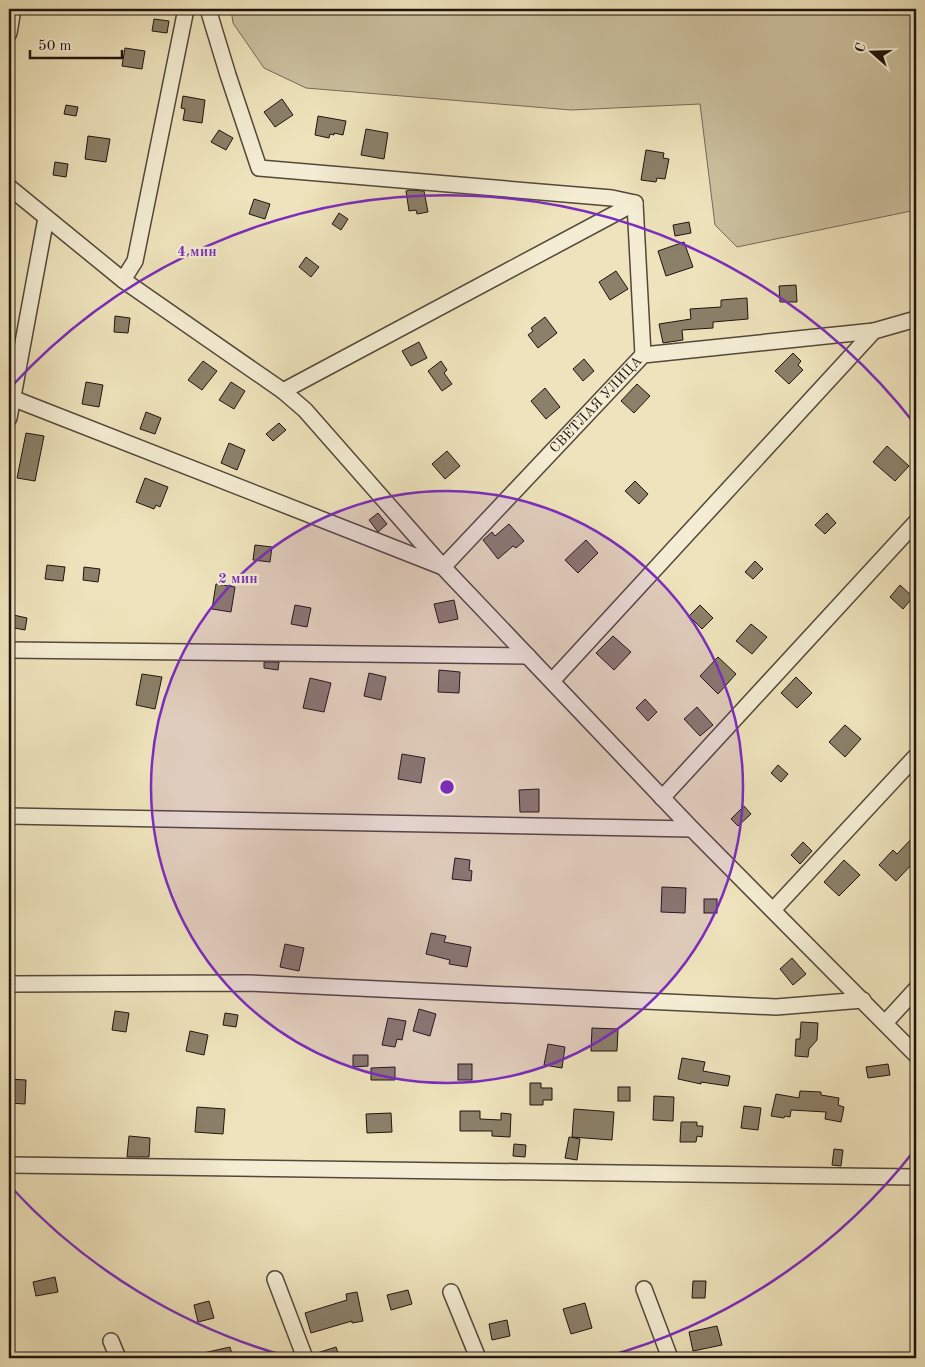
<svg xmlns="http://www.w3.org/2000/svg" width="925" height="1367" viewBox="0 0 925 1367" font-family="'Old Standard TT',serif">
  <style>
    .green { fill: #cbc09f; stroke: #756a57 }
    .building { fill: #8b8069; stroke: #1f140f }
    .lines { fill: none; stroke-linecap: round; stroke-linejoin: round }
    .minor-casing { stroke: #53483a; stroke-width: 18 }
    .minor { stroke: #f4edd3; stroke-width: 15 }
    .ring { fill: none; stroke: #7b2cbf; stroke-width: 2.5 }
    .labels { text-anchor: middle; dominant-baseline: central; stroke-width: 4.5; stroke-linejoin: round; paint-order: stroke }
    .street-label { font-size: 14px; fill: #1f140f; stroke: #f4edd3 }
    .centre { fill: #7b2cbf; stroke: #f4edd3; stroke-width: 2.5 }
    .ring-label { font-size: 15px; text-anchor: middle; font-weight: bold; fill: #7b2cbf; stroke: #f4edd3; stroke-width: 4.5; stroke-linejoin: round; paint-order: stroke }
  </style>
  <rect width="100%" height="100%" fill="#eee3bc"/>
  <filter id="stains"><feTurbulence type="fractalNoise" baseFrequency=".004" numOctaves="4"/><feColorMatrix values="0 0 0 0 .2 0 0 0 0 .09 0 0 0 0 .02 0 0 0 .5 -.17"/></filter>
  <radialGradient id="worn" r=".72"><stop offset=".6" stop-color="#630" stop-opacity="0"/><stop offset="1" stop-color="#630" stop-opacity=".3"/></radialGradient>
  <path class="green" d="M231,9h685v201l-179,37 -22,-22 -15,-121 -129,6 -265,-22 -42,-20 -31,-45z"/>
  <g class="building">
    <path d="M154,19l15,2 -2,12 -15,-2z"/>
    <path d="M125,48l20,3 -3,18 -20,-3z"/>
    <path d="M183,96l22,4 -3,23 -19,-3 2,-11 -4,-1z"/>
    <path d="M282,99l11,16 -18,12 -11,-15z"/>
    <path d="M66,105l12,2 -2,9 -12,-2z"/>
    <path d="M318,116l28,5 -3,14 -9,-2v2l-4,-1 -1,4 -14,-3z"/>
    <path d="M366,129l22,4 -4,26 -23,-4z"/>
    <path d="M219,130l14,8 -7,12 -15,-8z"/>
    <path d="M88,136l22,3 -4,23 -21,-3z"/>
    <path d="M646,150l18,3 -1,5 6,1 -4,20 -8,-1 -1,4 -15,-2z"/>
    <path d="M55,162l13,2 -2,13 -13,-2z"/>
    <path d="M410,190l14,1 4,21 -11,2 -1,-4 -7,1 -3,-20z"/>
    <path d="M254,199l16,5 -5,15 -16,-5z"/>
    <path d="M339,213l9,6 -7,11 -9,-6z"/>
    <path d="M689,222l2,11 -16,3 -2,-11z"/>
    <path d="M684,242l9,25 -27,9 -8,-25z"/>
    <path d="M306,257l13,10 -8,10 -12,-10z"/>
    <path d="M616,271l12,18 -18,11 -11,-18z"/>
    <path d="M796,285l1,17h-17l-1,-16z"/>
    <path d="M747,298l1,21 -35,3v6l-31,2 1,10 -20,3 -4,-19 32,-5 -1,-10 31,-2v-7z"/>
    <path d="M115,316l15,2 -2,15 -14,-1z"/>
    <path d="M545,317l12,16 -19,15 -10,-13 5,-4 -2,-3z"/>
    <path d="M419,342l8,16 -16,8 -9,-15z"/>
    <path d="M793,353l8,8 -3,4 5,5 -14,14 -14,-13z"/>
    <path d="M584,359l10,12 -11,10 -10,-12z"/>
    <path d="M203,361l14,10 -15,19 -14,-10z"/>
    <path d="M441,361l6,9 -3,3 8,11 -10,7 -14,-20z"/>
    <path d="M86,382l17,3 -4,22 -17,-3z"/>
    <path d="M231,382l14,9 -11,18 -15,-9z"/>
    <path d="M637,384l13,12 -16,17 -13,-12z"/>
    <path d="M545,388l15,19 -14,12 -15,-18z"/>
    <path d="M146,412l15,6 -6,16 -15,-5z"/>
    <path d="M279,423l7,7 -13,11 -7,-7z"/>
    <path d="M26,433l18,3 -9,45 -18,-3z"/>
    <path d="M229,443l16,7 -8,20 -16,-7z"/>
    <path d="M887,446l22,20 -14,15 -22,-19z"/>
    <path d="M447,451l13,15 -15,13 -13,-15z"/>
    <path d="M145,478l23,9 -8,20 -4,-2 -2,4 -18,-7z"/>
    <path d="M635,481l13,13 -9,10 -14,-13z"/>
    <path d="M378,513l9,11 -9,8 -9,-12z"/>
    <path d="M827,513l9,10 -11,11 -10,-9z"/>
    <path d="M509,524l15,17 -8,7 -3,-2 -15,13 -15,-19 9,-8 3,4z"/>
    <path d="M586,540l12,13 -20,20 -13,-13z"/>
    <path d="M255,545l17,2 -2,15 -17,-2z"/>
    <path d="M755,561l8,8 -10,10 -8,-7z"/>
    <path d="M47,565l18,2 -2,14 -18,-2z"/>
    <path d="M84,567l16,2 -2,13 -15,-2z"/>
    <path d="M216,584l19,3 -4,25 -19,-3z"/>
    <path d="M900,585l13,12 -10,12 -13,-12z"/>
    <path d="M454,600l4,19 -19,4 -5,-19z"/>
    <path d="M295,605l16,3 -4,19 -16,-3z"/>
    <path d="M700,605l13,13 -11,11 -13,-13z"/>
    <path d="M9,614l18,4 -2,12 -16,-3z"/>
    <path d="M751,624l16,13 -15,17 -16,-13z"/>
    <path d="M613,636l18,16 -17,18 -18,-17z"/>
    <path d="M718,657l18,17 -18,20 -18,-18z"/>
    <path d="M264,662h15l-1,8 -14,-2z"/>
    <path d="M439,670l21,2 -1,21 -21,-1z"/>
    <path d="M369,673l17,4 -5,23 -17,-4z"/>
    <path d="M142,674l20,3 -7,32 -19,-4z"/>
    <path d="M796,677l16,16 -15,15 -16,-15z"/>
    <path d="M310,678l21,5 -7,29 -21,-4z"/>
    <path d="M645,699l12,13 -9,9 -12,-13z"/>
    <path d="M697,707l16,18 -13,11 -16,-17z"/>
    <path d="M845,725l16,14 -16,18 -16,-15z"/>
    <path d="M402,754l23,4 -4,25 -23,-4z"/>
    <path d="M778,765l10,9 -7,8 -10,-9z"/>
    <path d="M539,789v23h-19l-1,-22z"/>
    <path d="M744,806l7,8 -13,12 -7,-7z"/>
    <path d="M916,834v26l-20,21 -17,-16 14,-15 4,4z"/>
    <path d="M803,842l9,9 -12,13 -9,-9z"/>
    <path d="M455,858l15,2 -1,10 3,1 -1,10 -19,-2z"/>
    <path d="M844,860l16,15 -21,21 -15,-14z"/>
    <path d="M662,887l24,1 -1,25 -24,-1z"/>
    <rect x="704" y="899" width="13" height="14"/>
    <path d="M431,933l15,3 -2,6 27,5 -4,20 -18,-3 1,-4 -24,-6z"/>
    <path d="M285,944l19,4 -5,23 -19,-4z"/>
    <path d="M792,958l14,16 -13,11 -13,-16z"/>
    <path d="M419,1009l17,5 -6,22 -17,-5z"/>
    <path d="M115,1011l14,2 -3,19 -14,-2z"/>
    <path d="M225,1013l13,2 -2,12 -13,-2z"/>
    <path d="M388,1018l18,3 -4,19 -5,-1 -2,8 -13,-2z"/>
    <path d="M801,1022l17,1 -1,17 -8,9 -1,8 -13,-1 1,-17h4z"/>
    <path d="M592,1028l26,1 -1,22h-26z"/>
    <path d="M190,1031l18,4 -4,20 -18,-4z"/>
    <path d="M548,1044l17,3 -3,21 -18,-3z"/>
    <path d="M353,1055h15v11l-15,1z"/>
    <path d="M682,1058l23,4 -2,9 27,5 -2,10 -27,-4v2l-23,-5z"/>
    <rect x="458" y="1064" width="14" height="16"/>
    <path d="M888,1064l2,11 -22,3 -2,-11z"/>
    <path d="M395,1067v13h-24v-12z"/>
    <path d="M9,1079l17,1 -1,24 -16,-1z"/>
    <path d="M530,1083h11v5h11v12h-9v5h-13z"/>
    <rect x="618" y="1087" width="12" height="14"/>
    <path d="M800,1091l21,1v3l18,3 -1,7 6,2 -3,15 -16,-3 1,-7 -35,-2 -1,7 -5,-1 -1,2 -13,-2 5,-22 23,4z"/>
    <path d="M654,1096l20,1 -1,24 -20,-1z"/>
    <path d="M744,1106l17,2 -3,22 -17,-2z"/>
    <path d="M197,1107l28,2 -2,25 -28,-2z"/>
    <path d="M574,1109l40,3 -2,28 -40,-3z"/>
    <path d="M460,1111h20v8l21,1v-7l10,1 -1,23 -18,-1v-5h-32z"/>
    <path d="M391,1113l1,19 -25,1 -1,-19z"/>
    <path d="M681,1122h16v4h6l-1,11 -5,-1 -1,6h-16z"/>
    <path d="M129,1136l21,2 -1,19h-22z"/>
    <path d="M569,1137l11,2 -3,21 -12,-2z"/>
    <path d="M514,1144l12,1 -1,12 -12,-1z"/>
    <path d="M834,1149l9,1 -2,16 -9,-1z"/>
    <path d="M55,1277l3,15 -22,4 -3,-14z"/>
    <path d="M693,1281h13l-1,17h-13z"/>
    <path d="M408,1290l4,14 -21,6 -4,-15z"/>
    <path d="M357,1292l6,29 -11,2v-2l-41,12 -6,-20 42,-13 -1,-6z"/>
    <path d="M209,1301l5,17 -16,4 -4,-17z"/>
    <path d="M585,1303l7,25 -21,6 -8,-25z"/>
    <path d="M507,1320l3,16 -18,4 -3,-16z"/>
    <path d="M717,1326l5,19 -29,6 -4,-19z"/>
    <path d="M230,1347l3,11h-33l-1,-4z"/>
    <path d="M336,1347l4,11h-26v-4z"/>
  </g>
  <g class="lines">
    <defs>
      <g id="minor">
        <path d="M208,9l20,66 31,93 353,30 23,5 8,152"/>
        <path d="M9,33l4,-24"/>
        <path d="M9,187l114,93 160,111 22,19 138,157 249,262 224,226"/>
        <path d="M123,280l12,-19 51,-252"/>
        <path d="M283,391l352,-188"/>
        <path id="s1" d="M12,398l431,169 200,-212 231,-24 42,-12"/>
        <path d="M9,418l37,-200"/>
        <path d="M9,650l519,6"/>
        <path d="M552,681l322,-350"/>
        <path d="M662,798l254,-276"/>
        <path d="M9,816l683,13"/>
        <path d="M773,910l143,-154"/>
        <path d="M9,984l239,-1 528,24 87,-7"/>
        <path d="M885,1023l31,-34"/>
        <path d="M9,1165l907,12"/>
        <path d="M275,1279l30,79"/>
        <path d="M644,1289l26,69"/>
        <path d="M451,1292l27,66"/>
        <path d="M111,1341l7,17"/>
      </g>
    </defs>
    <use href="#minor" class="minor-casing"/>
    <use href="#minor" class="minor"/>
  </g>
  <circle cx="447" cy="787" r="296" fill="#7b2cbf" fill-opacity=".12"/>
  <g class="ring">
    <circle cx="447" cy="787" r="296"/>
    <path d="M914 1151A592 592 0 0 1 605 1357M289 1357A592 592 0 0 1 11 1187M11 387A592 592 0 0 1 914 423"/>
  </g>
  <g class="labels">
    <g class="street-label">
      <text stroke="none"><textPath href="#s1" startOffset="686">СВЕТЛАЯ УЛИЦА</textPath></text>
    </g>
  </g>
  <circle cx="447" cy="787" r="8" class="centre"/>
  <g class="ring-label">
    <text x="197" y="256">4 мин</text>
    <text x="238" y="583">2 мин</text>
  </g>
  <rect width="925" height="1367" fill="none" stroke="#eee3bc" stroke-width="30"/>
  <rect x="10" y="10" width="905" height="1347" fill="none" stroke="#1f140f" stroke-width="2.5"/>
  <rect x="15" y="15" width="895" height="1337" fill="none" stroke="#1f140f"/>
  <g transform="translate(872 52) rotate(290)" stroke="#f4edd3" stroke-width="4" paint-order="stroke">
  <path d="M0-4L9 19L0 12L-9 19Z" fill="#1f140f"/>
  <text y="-8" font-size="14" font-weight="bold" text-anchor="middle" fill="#1f140f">С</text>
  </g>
  <path d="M30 50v8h92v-8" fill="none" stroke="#1f140f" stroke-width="2.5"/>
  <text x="38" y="50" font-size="15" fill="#1f140f" stroke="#f4edd3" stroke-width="4" paint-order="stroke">50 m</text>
  <rect width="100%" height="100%" filter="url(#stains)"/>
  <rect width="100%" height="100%" fill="url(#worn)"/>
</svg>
